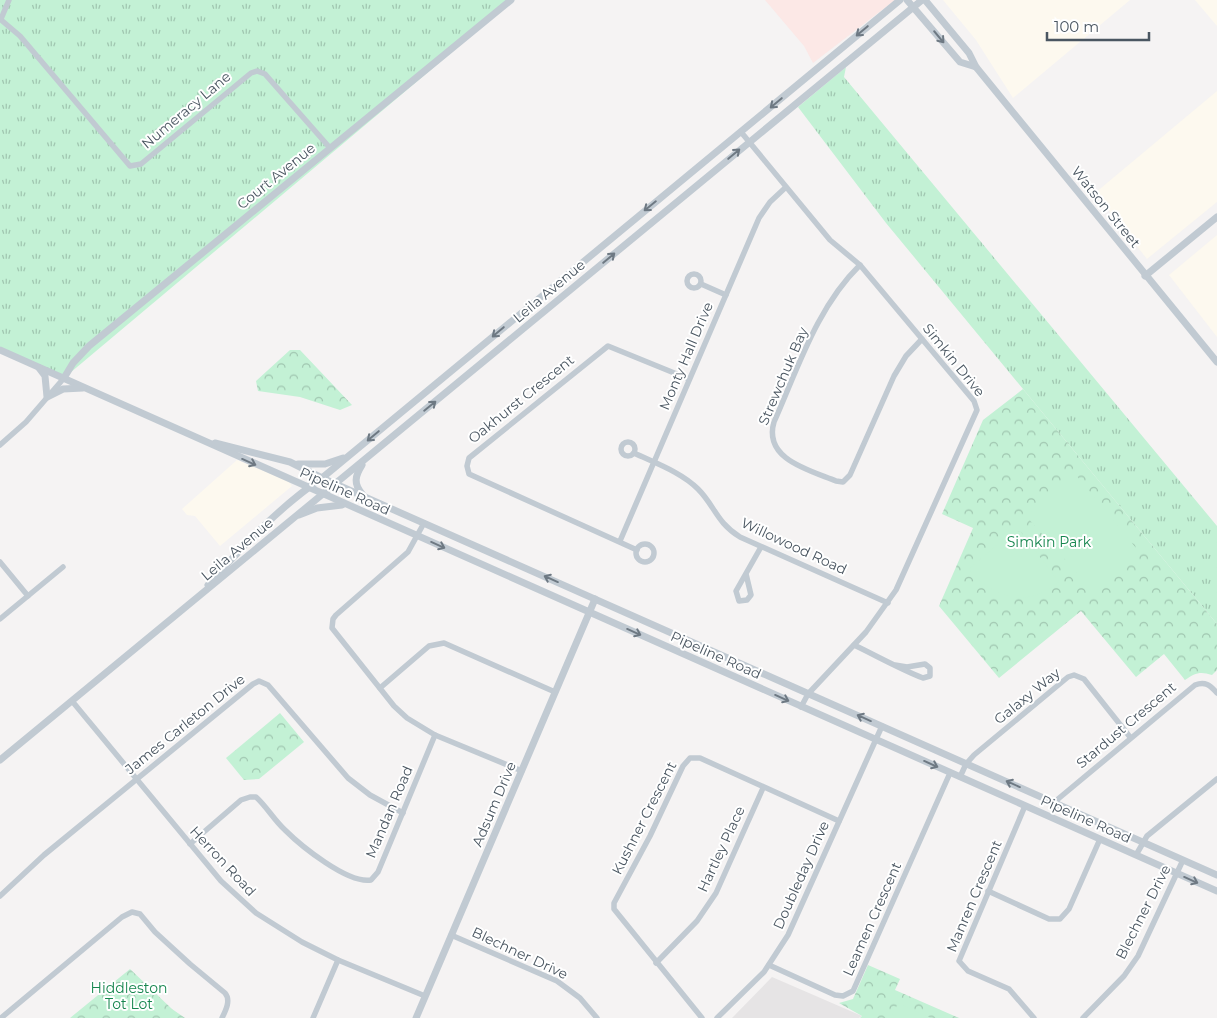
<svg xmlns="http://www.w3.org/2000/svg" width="1217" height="1018" viewBox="0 0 1217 1018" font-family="Montserrat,sans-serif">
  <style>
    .commercial { fill: #fdf9ef }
    .education { fill: #e6e4e5 }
    .medical { fill: #fce8e6 }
    .grass { fill: url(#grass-tufts) }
    .park { fill: url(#park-crowns) }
    .garden { fill: #c3f1d5 }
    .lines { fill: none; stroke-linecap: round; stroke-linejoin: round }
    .minor { stroke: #c1cad2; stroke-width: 5.5 }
    .tertiary { stroke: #c1cad2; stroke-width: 7 }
    .oneway { stroke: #6e7983 }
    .labels { text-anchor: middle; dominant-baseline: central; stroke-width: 4; stroke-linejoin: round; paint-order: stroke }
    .street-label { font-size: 14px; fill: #4a5661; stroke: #fff }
    .park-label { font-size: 14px; fill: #17864f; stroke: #fff }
  </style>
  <defs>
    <pattern id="grass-tufts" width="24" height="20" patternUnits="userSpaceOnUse" patternTransform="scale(1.25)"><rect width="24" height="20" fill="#c3f1d5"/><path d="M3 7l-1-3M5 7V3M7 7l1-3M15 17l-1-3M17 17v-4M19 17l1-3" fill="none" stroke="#a0c6b0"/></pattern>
    <pattern id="park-crowns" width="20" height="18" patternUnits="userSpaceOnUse" patternTransform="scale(1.25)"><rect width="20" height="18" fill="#c3f1d5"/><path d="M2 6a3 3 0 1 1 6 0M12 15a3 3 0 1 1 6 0" fill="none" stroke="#a0c6b0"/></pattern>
  </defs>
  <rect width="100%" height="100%" fill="#f5f3f3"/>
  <g class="commercial">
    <path d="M943,0h187l-117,98 -37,-58z"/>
    <path d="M1195,0h22v26z"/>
    <path d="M1217,91v111l-70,57 -52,-66z"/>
    <path d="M1217,235v102l-48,-62z"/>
    <path d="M237,460l51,21 4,5 -72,60 -25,-30 -8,-1 -5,-6z"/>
  </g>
  <path class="education" d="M772,977l90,39 -3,2h-127z"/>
  <path class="medical" d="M765,0h130l-82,63 -9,-17z"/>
  <g class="grass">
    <path d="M0,0h514l-450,378 -64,-29z"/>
    <path d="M846,67l-2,10 373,449v98l-331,-401 -88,-116z"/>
  </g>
  <g class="park">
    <path d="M290,350h10l52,55 -12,5 -40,-13 -42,-6 -2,-10z"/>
    <path d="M1023,389l194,235v46l-5,5c-12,-4 -17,-2 -27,5l-21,-26 -28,23 -55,-66 -82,67 -60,-72 34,-78 -31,-14 41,-94z"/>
    <path d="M280,713l24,29 -45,37 -15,1 -18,-22z"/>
    <path d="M868,965l32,14 -5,11 64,28h-99l2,-2 -23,-13 14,-4z"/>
    <path d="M130,969l42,40 13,9h-115z"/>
  </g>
  <g class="garden">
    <path d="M1076,475l65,79 -48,37 -67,-75z"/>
    <path d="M1013,531l8,1 38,50c-6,4 -13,9 -20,12 -25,11 -55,-5 -70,-25z"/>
    <path d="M898,1003l33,15h-40z"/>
  </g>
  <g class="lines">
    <g class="minor">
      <path d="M0,19l20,17 110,130 11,-2 110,-91 6,-2 8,3 65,74"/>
      <path d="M1,19l8,-19"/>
      <path d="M741,132l89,108 30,25 114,136 3,9 -81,180 -30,42 -58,62 -7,13"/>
      <path d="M860,265c-43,42 -62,103 -86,157 -11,37 35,48 62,59l7,1 7,-7 44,-99 12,-20 16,-17"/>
      <circle cx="694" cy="281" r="7"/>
      <path d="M701,284l25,11"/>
      <circle cx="628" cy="449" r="7"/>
      <path d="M0,445l26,-23 38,-44"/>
      <path d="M634,453c21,10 47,19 64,36 17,17 18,33 42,48l148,66"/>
      <path d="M424,523l-16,29 -72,63 -3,4 -1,9 62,78 13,12 28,17 87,36"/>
      <path d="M620,541l139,-323 11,-16 15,-14"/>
      <circle cx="645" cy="553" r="9"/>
      <path d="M637,550l-168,-76 -2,-8 2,-8 139,-112 81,33"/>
      <path d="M0,562l28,34"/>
      <path d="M746,574l5,21 -4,5 -8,1 -3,-10 25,-44"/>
      <path d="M0,619l63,-52"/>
      <path d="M854,645c23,11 46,24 69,33l7,-2v-8l-5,-4 -18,3 -12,-2"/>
      <path d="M380,688l49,-42 15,-3 111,49"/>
      <path d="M72,701l149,180 35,32 46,29 36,18 87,36"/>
      <path d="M960,777l6,-13 8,-9 94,-78 6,-2 10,4 46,58"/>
      <path d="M1056,804l2,-5 137,-114c10,-4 15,0 22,8"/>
      <path d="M1025,806l-66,155 9,10 41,18 25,29"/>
      <path d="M190,844l51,-44 9,-3h6c11,10 18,23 29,33 16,16 63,54 86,50l7,-8 57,-137"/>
      <path d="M1136,855l11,-19 70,-57"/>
      <path d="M988,891l61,28h11l9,-10 31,-70"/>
      <path d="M0,896l44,-41 209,-171 6,-3 9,4 80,93 22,17 33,18"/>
      <path d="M451,935l106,46 23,17 17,20"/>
      <path d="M656,963l41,-42 19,-28 47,-105"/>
      <path d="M769,965l66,30 8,1 10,-5 97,-218"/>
      <path d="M1,1018l121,-101 10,-5 8,2 15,18 35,32 35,29c6,7 1,17 -3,25"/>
      <path d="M313,1018l25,-58"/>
      <path d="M702,1018l-88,-109v-6l36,-67 33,-70 7,-8h10l139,63"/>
      <path d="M717,1018l47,-46 24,-37 94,-209"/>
      <path d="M1083,1018l41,-42 14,-20 45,-96"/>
    </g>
    <g class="tertiary">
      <path d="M907,0l53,62 16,5"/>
      <path d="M925,0l44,53 7,14 241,295"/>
      <path d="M1145,276l72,-59"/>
      <path d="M0,350l1217,541"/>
      <path d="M39,368l6,8 2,21 16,-8 20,-1"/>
      <path d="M64,378l9,-15 16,-17 422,-346"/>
      <path d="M215,443l75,19 32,16 895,397"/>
      <path d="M298,464h27l18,-6"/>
      <path d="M362,465c-7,11 -9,19 1,30"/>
      <path d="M299,515l18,-7 25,-3"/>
      <path d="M208,585c35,-39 70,-77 114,-107l578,-478"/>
      <path d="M0,760l922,-760"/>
      <path d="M416,1018l179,-419"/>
    </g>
  </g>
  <defs><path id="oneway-shaft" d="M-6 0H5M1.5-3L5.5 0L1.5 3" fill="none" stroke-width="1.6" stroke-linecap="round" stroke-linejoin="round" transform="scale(1.25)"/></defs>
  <g class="oneway">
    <use href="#oneway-shaft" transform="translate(862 31) rotate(140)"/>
    <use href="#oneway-shaft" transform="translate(939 37) rotate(50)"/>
    <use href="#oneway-shaft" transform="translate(776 103) rotate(140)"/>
    <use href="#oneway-shaft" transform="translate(734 154) rotate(-40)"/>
    <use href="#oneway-shaft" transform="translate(650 206) rotate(141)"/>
    <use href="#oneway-shaft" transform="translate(609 258) rotate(-40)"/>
    <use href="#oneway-shaft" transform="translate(498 332) rotate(140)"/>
    <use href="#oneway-shaft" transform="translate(430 406) rotate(-39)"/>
    <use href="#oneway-shaft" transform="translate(373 436) rotate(140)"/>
    <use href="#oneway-shaft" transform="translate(249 462) rotate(24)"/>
    <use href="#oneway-shaft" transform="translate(438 545) rotate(24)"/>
    <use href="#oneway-shaft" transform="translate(551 579) rotate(-156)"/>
    <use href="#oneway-shaft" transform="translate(634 632) rotate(24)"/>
    <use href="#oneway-shaft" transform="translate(782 698) rotate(24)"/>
    <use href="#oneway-shaft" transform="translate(864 718) rotate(-156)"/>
    <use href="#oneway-shaft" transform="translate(931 764) rotate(24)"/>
    <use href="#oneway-shaft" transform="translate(1013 784) rotate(-156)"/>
    <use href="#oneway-shaft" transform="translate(1191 880) rotate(24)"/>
  </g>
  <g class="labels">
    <g class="street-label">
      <text transform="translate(186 110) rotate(-40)">Numeracy Lane</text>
      <text transform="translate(276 176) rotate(-39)">Court Avenue</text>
      <text transform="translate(1106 207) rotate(51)">Watson Street</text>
      <text transform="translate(549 291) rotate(-40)">Leila Avenue</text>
      <text transform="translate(686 356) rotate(-67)">Monty Hall Drive</text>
      <text transform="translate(954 360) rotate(51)">Simkin Drive</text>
      <text transform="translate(783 376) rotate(-67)">Strewchuk Bay</text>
      <text transform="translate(521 399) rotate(-39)">Oakhurst Crescent</text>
      <text transform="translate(345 491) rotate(24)">Pipeline Road</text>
      <text transform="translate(794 546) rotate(25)">Willowood Road</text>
      <text transform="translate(237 549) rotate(-40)">Leila Avenue</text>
      <text transform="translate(716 655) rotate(24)">Pipeline Road</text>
      <text transform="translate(1027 696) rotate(-39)">Galaxy Way</text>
      <text transform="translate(185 724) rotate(-39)">James Carleton Drive</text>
      <text transform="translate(1126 725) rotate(-40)">Stardust Crescent</text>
      <text transform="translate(494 804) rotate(-67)">Adsum Drive</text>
      <text transform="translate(389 812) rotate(-67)">Mandan Road</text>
      <text transform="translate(644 818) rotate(-63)">Kushner Crescent</text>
      <text transform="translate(1086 819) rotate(24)">Pipeline Road</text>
      <text transform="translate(721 849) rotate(-65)">Hartley Place</text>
      <text transform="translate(223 861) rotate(47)">Herron Road</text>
      <text transform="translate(801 875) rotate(-66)">Doubleday Drive</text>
      <text transform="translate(974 896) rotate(-67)">Manren Crescent</text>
      <text transform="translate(1143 912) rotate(-63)">Blechner Drive</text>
      <text transform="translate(872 919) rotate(-66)">Leamen Crescent</text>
      <text transform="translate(520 953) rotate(25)">Blechner Drive</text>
    </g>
    <g class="park-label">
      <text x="1049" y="542">Simkin Park</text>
      <text x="129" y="988">Hiddleston<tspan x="129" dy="16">Tot Lot</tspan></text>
    </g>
  </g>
  <path d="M1047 32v8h102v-8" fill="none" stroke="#4a5661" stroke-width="2.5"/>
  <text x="1054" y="32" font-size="15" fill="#4a5661" stroke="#ffffff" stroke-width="4" paint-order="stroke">100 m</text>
</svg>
